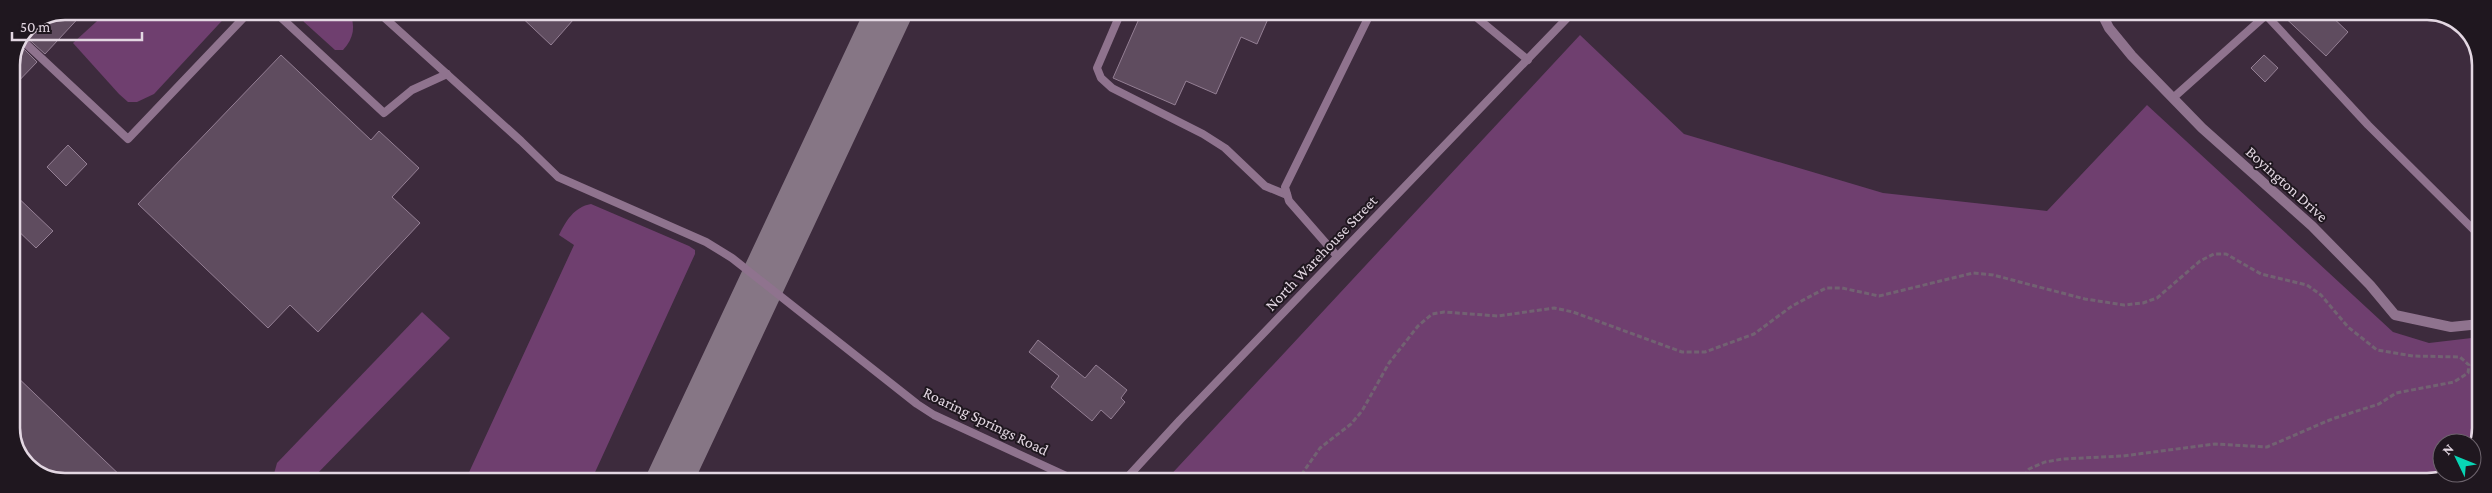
<svg xmlns="http://www.w3.org/2000/svg" width="2492" height="493" viewBox="0 0 2492 493" font-family="'Crimson Pro',serif">
  <style>
    .green { fill: #6f3f6f }
    .lines { fill: none; stroke-linecap: round; stroke-linejoin: round }
    .taxiway { stroke: #867685; stroke-width: 46 }
    .building { fill: #5f4c5f; stroke: #947f94 }
    .path { stroke: #726272; stroke-width: 3; stroke-dasharray: 5 2.5; stroke-linecap: butt }
    .lane { stroke: #8f738e; stroke-width: 8 }
    .street { stroke: #8f738e; stroke-width: 10 }
    .labels { text-anchor: middle; dominant-baseline: central; stroke-width: 4; stroke-linejoin: round; paint-order: stroke }
    .street-label { font-size: 16px; fill: #e3d7e2; stroke: #1f171f }
    .rim { fill: none; stroke: #e3d7e2; stroke-width: 2.5 }
  </style>
  <rect width="100%" height="100%" fill="#3d2b3d"/>
  <g class="green">
    <path d="M108,11h123l-77,83 -17,8h-9l-9,-8 -46,-51z"/>
    <path d="M297,11h52c7,15 5,27 -6,39h-8l-31,-28z"/>
    <path d="M1580,35l104,99 199,59 164,18 100,-106 246,227 36,11 51,-6v101l-8,13v-8h-30v30h8l-23,9 -1262,-1z"/>
    <path d="M591,204l98,42 6,4v4l-104,227h-126l109,-236 -15,-10c7,-14 15,-28 32,-31z"/>
    <path d="M422,312l28,26 -140,143h-38l5,-18z"/>
  </g>
  <g class="lines">
    <path class="taxiway" d="M669,481l220,-469"/>
  </g>
  <g class="building">
    <path d="M65,11h20l-40,43 -21,-19 3,-8z"/>
    <path d="M515,11h66l-30,34z"/>
    <path d="M1142,12h129l-14,32 -16,-7 -25,57 -30,-13 -11,24 -62,-27z"/>
    <path d="M2279,12h48l21,20 -22,24z"/>
    <path d="M20,45l17,17 -26,27v-24z"/>
    <path d="M281,55l90,85 8,-9 40,37 -27,29 28,26 -102,109 -28,-27 -22,23 -130,-124z"/>
    <path d="M2264,55l14,13 -13,14 -14,-14z"/>
    <path d="M68,145l19,19 -21,22 -19,-19z"/>
    <path d="M11,191l42,40 -17,17 -25,-24z"/>
    <path d="M1038,340l47,38 11,-13 31,25 -6,8 4,4 -14,17 -10,-9 -9,11 -41,-34 8,-11 -30,-24z"/>
    <path d="M12,372l114,109h-71l-28,-15 -15,-32z"/>
  </g>
  <g class="lines">
    <path class="path" d="M1297,481l23,-33 31,-24 11,-13 27,-48 29,-37 14,-12 12,-2 54,4 56,-8 19,4 109,40h23l49,-18 38,-28 34,-18h16l37,8 94,-23 20,2 92,24 39,6 19,-2 14,-5 43,-37 14,-7h12l35,20 46,11 14,10 27,32 29,23 36,6 47,1 9,8 -1,8 -14,9 -58,11 -17,11 -47,15 -65,28 -52,-3 -92,12 -60,3 -18,3 -16,7 -9,13"/>
    <g class="lane">
      <path d="M274,11l110,102 28,-23 35,-16"/>
      <path d="M377,11l144,130 37,36 148,65 26,16 185,146 17,11 143,66"/>
      <path d="M1121,12l-24,56 4,10 11,10 91,46 22,14 40,38 22,9"/>
      <path d="M1470,12l58,48"/>
      <path d="M22,40l106,99 122,-128"/>
      <path d="M2173,98l93,-83 102,110 112,111"/>
      <path d="M1337,256l-48,-55 -4,-14 86,-175"/>
      <path d="M1124,481l56,-61 393,-408"/>
    </g>
    <path class="street" d="M2101,12l8,16 23,28 70,72 110,98 58,59 25,30 56,12 29,-3"/>
  </g>
  <g class="labels">
    <g class="street-label">
      <text transform="translate(2287 184) rotate(42)">Boyington Drive</text>
      <text transform="translate(1321 253) rotate(-46)">North Warehouse Street</text>
      <text transform="translate(986 421) rotate(26)">Roaring Springs Road</text>
    </g>
  </g>
  <path d="M0 0H2492V493H0ZM65 20H2427A45 45 0 0 1 2472 65V428A45 45 0 0 1 2427 473H65A45 45 0 0 1 20 428V65A45 45 0 0 1 65 20Z" fill="#1f171f" fill-rule="evenodd"/>
  <path class="rim" d="M65 20H2427A45 45 0 0 1 2472 65V428A45 45 0 0 1 2427 473H65A45 45 0 0 1 20 428V65A45 45 0 0 1 65 20Z"/>
  <g transform="translate(2457 458) rotate(313)"><circle r="24" fill="#1f171f" stroke="#6d646d"/>
  <path d="M0-4L9 19L0 12L-9 19Z" fill="#08d5b5"/>
  <text y="-8" font-size="14" font-weight="bold" text-anchor="middle" fill="#e3d7e2">N</text>
  </g>
  <path d="M12 32v8h130v-8" fill="none" stroke="#e3d7e2" stroke-width="2.5"/>
  <text x="20" y="32" font-size="15" fill="#e3d7e2" stroke="#1f171f" stroke-width="4" paint-order="stroke">50 m</text>
</svg>
